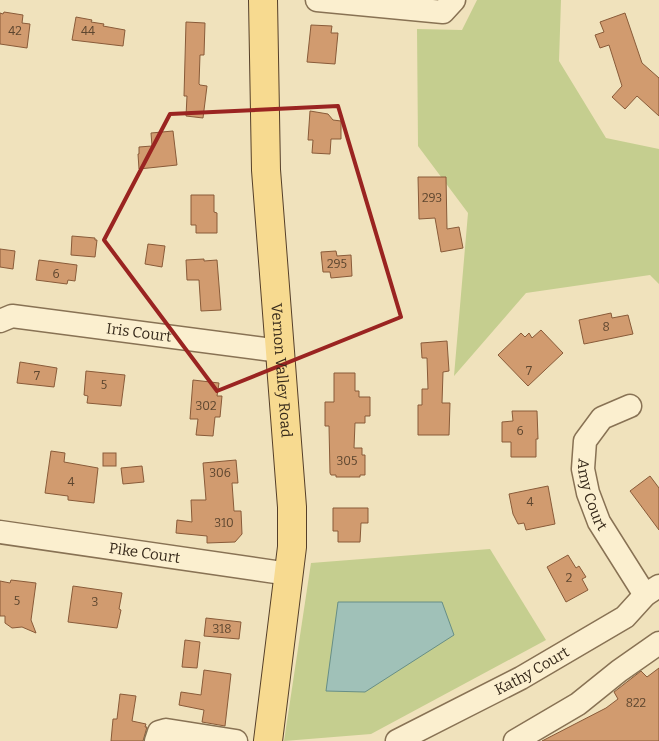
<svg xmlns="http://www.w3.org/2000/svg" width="659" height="741" viewBox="0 0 659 741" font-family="Bitter,serif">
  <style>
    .green { fill: #c5ce8f }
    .water { fill: #a0c1b8; stroke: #678e86 }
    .building { fill: #d19b6f; stroke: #895b39 }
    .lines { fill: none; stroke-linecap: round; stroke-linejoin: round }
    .minor-casing { stroke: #887254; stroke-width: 25 }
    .major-casing { stroke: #553f29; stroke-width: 30 }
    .minor { stroke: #fbefcf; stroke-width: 22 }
    .major { stroke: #f7da90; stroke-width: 28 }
    .marked { fill: none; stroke: #9a2421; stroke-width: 4; stroke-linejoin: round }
    .labels { text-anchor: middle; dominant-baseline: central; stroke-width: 4.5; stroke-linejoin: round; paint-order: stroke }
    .number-label { font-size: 12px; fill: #5d462f }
    .street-label { font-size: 15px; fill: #36291a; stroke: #f7eccb }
  </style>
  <rect width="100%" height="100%" fill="#f0e2bc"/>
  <g class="green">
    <path d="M477,0h84l-2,61 47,77 53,11v135l-9,-9 -124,18 -72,83 14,-163 -50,-67 -1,-117 45,1z"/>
    <path d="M490,549l56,91 -175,94 -87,7 27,-178z"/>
  </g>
  <path class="water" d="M338,602h104l12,33 -89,57 -39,-1z"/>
  <g class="building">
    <path d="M4,12l19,3 -1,8 8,1 -3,24 -27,-4v-31l3,1z"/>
    <path d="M625,13l17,50 17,15v38l-22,-20 -12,13 -13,-12 10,-11 -13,-41 -9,3 -5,-13 9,-3 -4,-10z"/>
    <path d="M76,17l16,3 -1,2 13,2 -1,2 22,4 -2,16 -51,-6z"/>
    <path d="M186,22l19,1 -1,32h-4l-1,29 1,1 7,1 -4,32 -17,-2 1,-20h-3z"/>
    <path d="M311,25l21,1 -1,7h7l-3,31 -28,-2z"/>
    <path d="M310,111l18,3 5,6 8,1v18h-10l-1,15 -18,-1 1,-13h-5z"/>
    <path d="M173,131l4,34 -38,4 -1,-15h1v-7l13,-1 -1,-13z"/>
    <path d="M418,177h28l1,52 12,-2 4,21 -22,4 -6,-34 -16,1z"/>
    <path d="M191,195h23v17l3,1v20h-21v-8h-5z"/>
    <path d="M72,236l23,2v2h2l-2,17 -24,-2z"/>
    <path d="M148,244l17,2 -3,21 -17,-3z"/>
    <path d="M0,249l15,2 -2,18 -13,-2z"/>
    <path d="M336,251l1,5 14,-1 1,21 -21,2 -1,-6h-7l-2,-20z"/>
    <path d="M204,259v2l13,-1 4,50 -20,1 -2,-31h-12l-1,-20z"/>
    <path d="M39,260l38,5 -2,16 -7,-1 -1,4 -31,-4z"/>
    <path d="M611,313l1,5 16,-3 5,19 -49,10 -5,-24z"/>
    <path d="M541,330l22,23 -35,33 -30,-31 23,-22 4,4 4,-4 3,5z"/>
    <path d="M447,341l2,30 -6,1 -1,31h8l-1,32h-31v-30h4v-16h6l-1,-31h-5l-1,-15z"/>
    <path d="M20,362l37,6 -3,19 -37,-4z"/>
    <path d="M86,371l39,4 -4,31 -34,-3 1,-7 -4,-1z"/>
    <path d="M334,373h21v18h4v6h11v19h-5v7h-10l-1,25h8v7h3v20h-5v2h-24v-2h-5l-1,-2 -1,-47h-4v-24h9z"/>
    <path d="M193,380l26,3 -2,13h5l-2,21h-5l-2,19 -17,-1 2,-16h-8z"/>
    <path d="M512,411h25l1,28h-2v18h-25v-15h-9v-20l11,-1z"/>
    <path d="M51,451l14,2 -1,9 34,6 -4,35 -26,-3v-4l-23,-3z"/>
    <rect x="103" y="453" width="13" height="13"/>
    <path d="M236,460l2,23h-6l2,28h7l1,23 -7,8 -28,1v-7l-31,-3 1,-13 15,2 -1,-22h15l-3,-37z"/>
    <path d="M142,466l2,16 -21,2 -2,-16z"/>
    <path d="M650,476l9,12v42l-29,-39z"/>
    <path d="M548,486l7,38 -29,6 -2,-7 -6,1 -5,-10 -4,-20z"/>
    <path d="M333,508h35v15h-7l-1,19h-22v-11h-5z"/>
    <path d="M568,555l8,13 3,-2 7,11 -4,2 6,11 -22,12 -19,-35z"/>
    <path d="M11,580l25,3 -5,37 5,13 -14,-6 -10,1 -7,-5v-7h-5v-35l10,2z"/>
    <path d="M73,586l49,7 -3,16 2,1 -4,18 -49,-6z"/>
    <path d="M206,618l35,4 -2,17 -35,-3z"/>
    <path d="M185,640l15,2 -3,26 -15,-1z"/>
    <path d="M659,668v73h-117l64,-33 12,-9 -4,-7 27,-21 6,6z"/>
    <path d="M204,670l27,4 -6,52 -23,-4 2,-12 -25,-5 2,-13 20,3z"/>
    <path d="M120,694l16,2 -4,25 14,3 -1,3h2l-4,14h-32l2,-22h4z"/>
  </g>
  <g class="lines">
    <defs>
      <g id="minor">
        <path d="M317,0l126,12 11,-12"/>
        <path id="s1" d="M0,321l12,-5 268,35"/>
        <path id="s2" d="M630,406l-28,12 -17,23 -2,28 5,24 11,29 46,73"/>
        <path id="s3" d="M0,532l289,42"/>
        <path d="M156,741l3,-9 7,-2 70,11"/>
        <path id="s4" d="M397,741l124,-63 104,-61 20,-22 14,-9"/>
        <path d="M515,741l63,-37 41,-33 40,-28"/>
      </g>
      <g id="major">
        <path id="s5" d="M263,0l3,170 26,337v40l-24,194"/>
      </g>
    </defs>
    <use href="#minor" class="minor-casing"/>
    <use href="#major" class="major-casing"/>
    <use href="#minor" class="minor"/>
    <use href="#major" class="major"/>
  </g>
  <path class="marked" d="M338,106l63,211 -184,74 -113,-151 66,-126z"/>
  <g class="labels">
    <g class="number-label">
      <text x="15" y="31">42</text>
      <text x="88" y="31">44</text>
      <text x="432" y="198">293</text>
      <text x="337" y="264">295</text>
      <text x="56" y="274">6</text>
      <text x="606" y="327">8</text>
      <text x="529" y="371">7</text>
      <text x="37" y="376">7</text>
      <text x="104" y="385">5</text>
      <text x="206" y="406">302</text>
      <text x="520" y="431">6</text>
      <text x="347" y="461">305</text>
      <text x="220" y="473">306</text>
      <text x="71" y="482">4</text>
      <text x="530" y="502">4</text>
      <text x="224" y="523">310</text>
      <text x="569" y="578">2</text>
      <text x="17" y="601">5</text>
      <text x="95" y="602">3</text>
      <text x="222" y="629">318</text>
      <text x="636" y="703">822</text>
    </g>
    <g class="street-label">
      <text stroke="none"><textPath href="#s1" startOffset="141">Iris Court</textPath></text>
      <text stroke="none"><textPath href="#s5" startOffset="371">Vernon Valley Road</textPath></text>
      <text stroke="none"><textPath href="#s2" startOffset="114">Amy Court</textPath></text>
      <text stroke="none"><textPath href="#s3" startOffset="146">Pike Court</textPath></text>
      <text stroke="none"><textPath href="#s4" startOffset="152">Kathy Court</textPath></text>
    </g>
  </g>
</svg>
